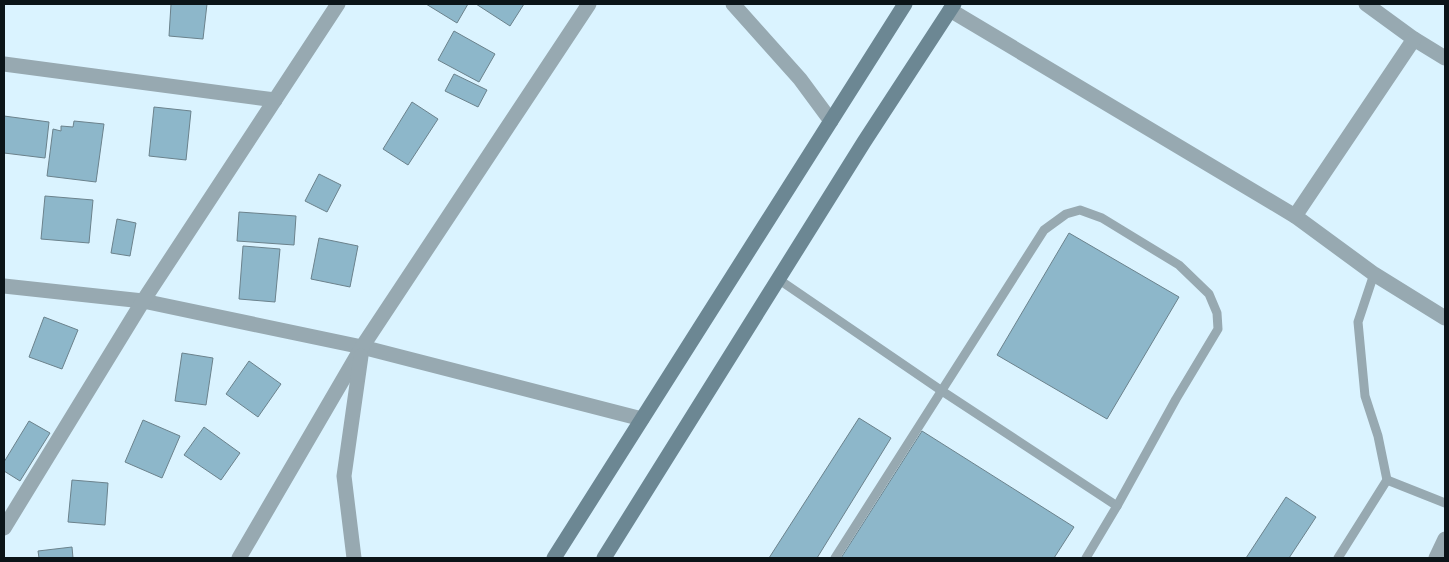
<svg xmlns="http://www.w3.org/2000/svg" width="1449" height="562" viewBox="0 0 1449 562" font-family="'PT Sans Narrow',sans-serif">
  <style>
    .building { fill: #8db7ca; stroke: #6b828c }
    .lines { fill: none; stroke-linecap: round; stroke-linejoin: round }
    .service { stroke: #97a9b1; stroke-width: 9 }
    .minor { stroke: #97a9b1; stroke-width: 15 }
    .secondary { stroke: #6c8793; stroke-width: 15 }
  </style>
  <rect width="100%" height="100%" fill="#daf3ff"/>
  <g class="building">
    <path d="M171,4h36l-4,35 -34,-3z"/>
    <path d="M426,4h42l-11,19z"/>
    <path d="M476,4h48l-14,22z"/>
    <path d="M454,31l41,23 -16,28 -41,-22z"/>
    <path d="M454,74l33,16 -9,17 -33,-16z"/>
    <path d="M412,102l26,17 -30,46 -25,-16z"/>
    <path d="M154,107l37,4 -5,49 -37,-4z"/>
    <path d="M4,116l45,6 -4,36 -41,-5z"/>
    <path d="M74,121l30,3 -8,58 -49,-6 6,-47 8,2v-5l12,1z"/>
    <path d="M319,174l22,11 -14,27 -22,-11z"/>
    <path d="M45,196l48,4 -4,43 -48,-4z"/>
    <path d="M239,212l57,4 -2,29 -57,-4z"/>
    <path d="M117,219l19,4 -6,33 -19,-3z"/>
    <path d="M1069,233l110,64 -72,122 -110,-64z"/>
    <path d="M319,238l39,8 -8,41 -39,-8z"/>
    <path d="M243,246l37,3 -5,53 -36,-3z"/>
    <path d="M44,317l34,13 -16,39 -33,-12z"/>
    <path d="M182,353l31,5 -7,47 -31,-4z"/>
    <path d="M249,361l32,23 -23,33 -32,-23z"/>
    <path d="M859,418l32,20 -74,120h-48z"/>
    <path d="M143,420l37,16 -18,42 -37,-16z"/>
    <path d="M29,421l21,12 -30,48 -16,-10v-9z"/>
    <path d="M204,427l36,26 -19,27 -37,-25z"/>
    <path d="M922,431l152,96 -20,31h-213z"/>
    <path d="M72,480l36,3 -3,42 -37,-3z"/>
    <path d="M1286,497l30,20 -27,41h-43z"/>
    <path d="M72,547l1,11h-34l-1,-7z"/>
  </g>
  <g class="lines">
    <g class="service">
      <path d="M778,279l164,112 175,115 -31,52"/>
      <path d="M1387,480l58,23"/>
      <path d="M835,558l209,-328 22,-16 14,-4 22,8 77,47 30,29 8,19 1,16 -42,70 -59,107"/>
      <path d="M1338,558l49,-78 -9,-44 -13,-40 -7,-74 16,-48"/>
    </g>
    <g class="minor">
      <path d="M733,4l67,75 31,42"/>
      <path d="M1366,4l48,35 31,19"/>
      <path d="M950,10l345,206 79,58 71,44"/>
      <path d="M4,64l271,36"/>
      <path d="M1295,216l119,-177"/>
      <path d="M4,286l139,15 219,46 280,72"/>
      <path d="M4,528l139,-227 195,-297"/>
      <path d="M239,558l123,-211 227,-343"/>
      <path d="M354,558l-10,-82 17,-120"/>
      <path d="M1436,558l9,-19"/>
    </g>
    <g class="secondary">
      <path d="M554,558l351,-554"/>
      <path d="M604,558l260,-416 90,-138"/>
    </g>
  </g>
  <rect width="1449" height="562" fill="none" stroke="#0b1418" stroke-width="10"/>
</svg>
